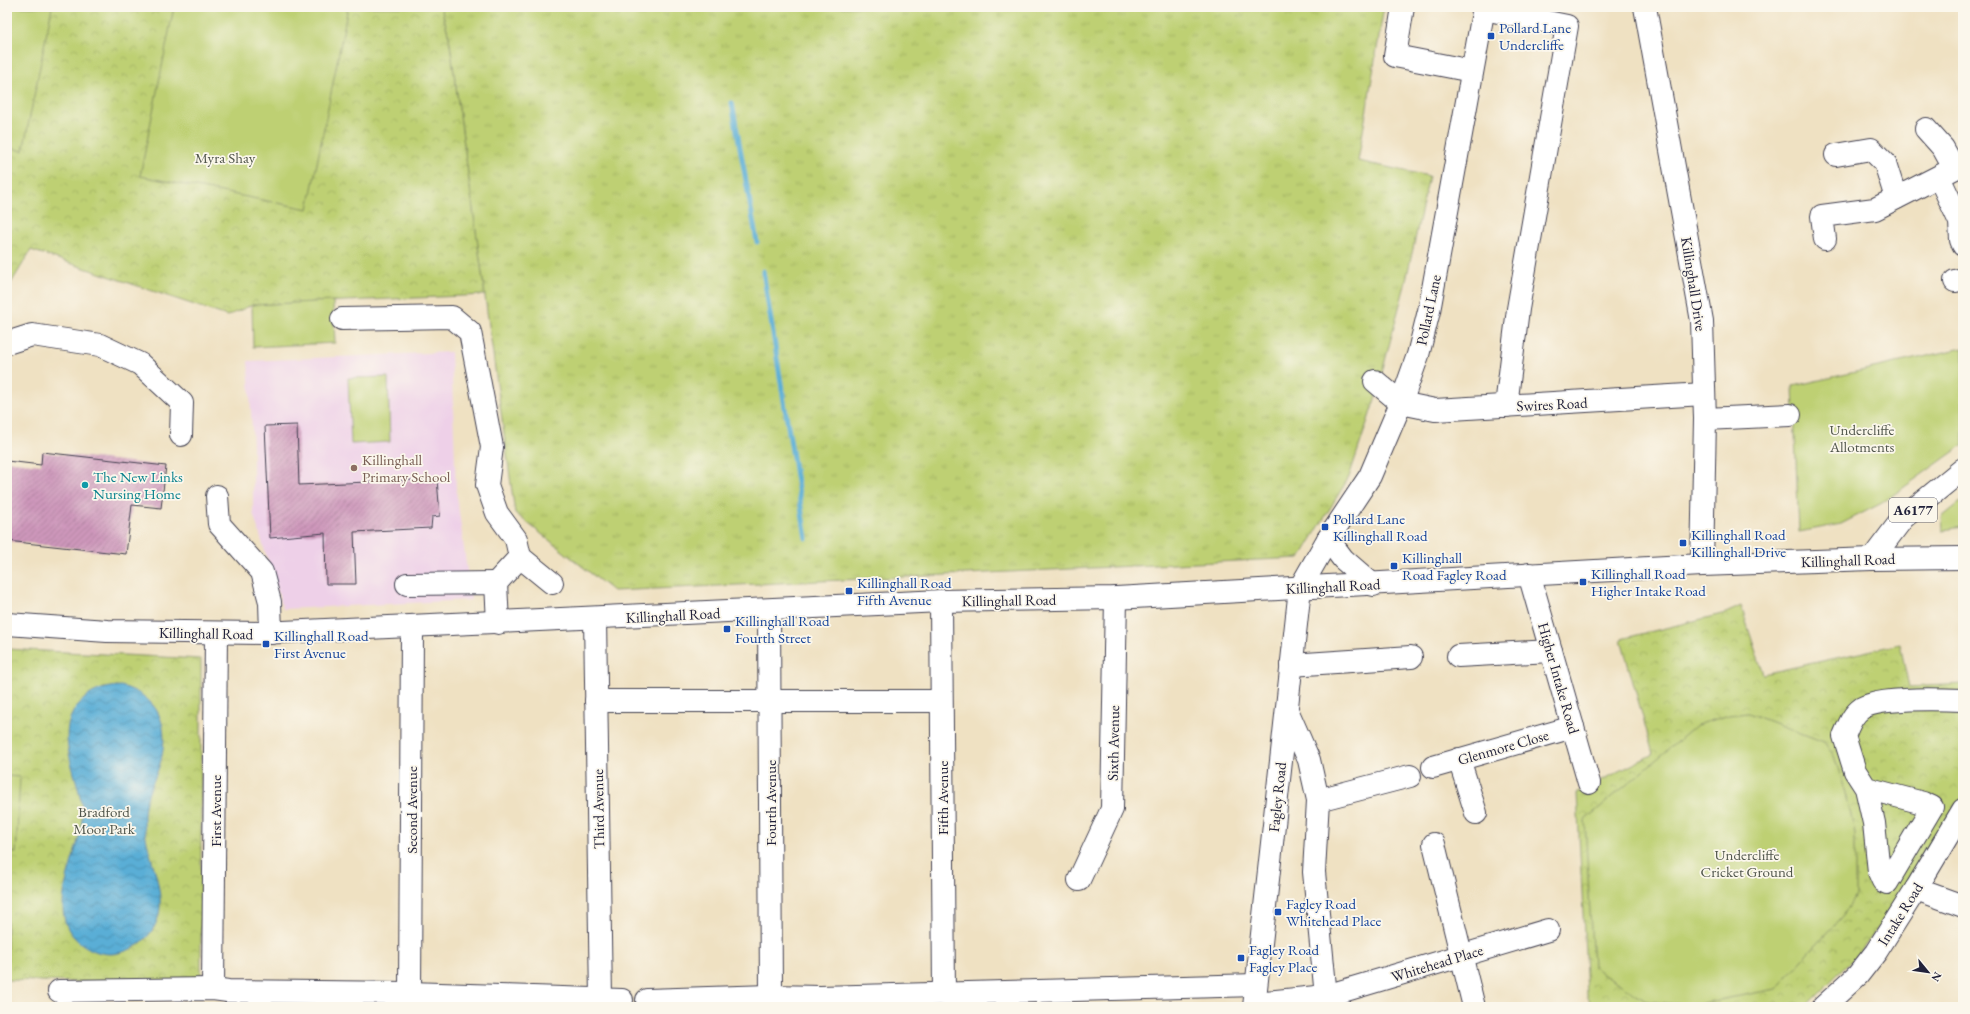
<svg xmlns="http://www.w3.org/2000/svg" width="1970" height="1014" viewBox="0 0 1970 1014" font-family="'EB Garamond',serif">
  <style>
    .built { fill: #eed0e8 }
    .grass { fill: url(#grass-tufts); stroke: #707957 }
    .park { fill: url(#park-crowns); stroke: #707957 }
    .garden { fill: #bed073; stroke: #707957 }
    .water { fill: url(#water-waves); stroke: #3e6888 }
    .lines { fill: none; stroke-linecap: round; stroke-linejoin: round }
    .stream { stroke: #5aaed6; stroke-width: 5 }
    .building { fill: url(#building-hatch) }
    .minor-casing { stroke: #413f4f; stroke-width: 24 }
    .highway-casing { stroke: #413f4f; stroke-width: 24 }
    .minor { stroke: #fff; stroke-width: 22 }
    .highway { stroke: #fff; stroke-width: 22 }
    .transit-dot { fill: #1a4fb4; stroke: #fbf7ec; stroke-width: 1.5 }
    .education-dot { fill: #8d6e63; stroke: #fbf7ec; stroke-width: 1.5 }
    .culture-dot { fill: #0f9aa8; stroke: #fbf7ec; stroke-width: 1.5 }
    .labels { text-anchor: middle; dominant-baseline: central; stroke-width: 3.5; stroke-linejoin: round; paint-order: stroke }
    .shield { fill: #fbf7ec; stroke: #636270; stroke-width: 1 }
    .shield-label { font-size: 14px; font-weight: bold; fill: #22223b }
    .transit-label { font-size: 15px; fill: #164399; stroke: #fbf7ec; text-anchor: start }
    .park-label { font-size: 15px; fill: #51564c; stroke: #fbf7ec }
    .street-label { font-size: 15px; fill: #22223b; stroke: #fbf7ec }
    .education-label { font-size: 15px; fill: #785e54; stroke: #fbf7ec; text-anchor: start }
    .culture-label { font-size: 15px; fill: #0d838f; stroke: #fbf7ec; text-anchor: start }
  </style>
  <defs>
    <pattern id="grass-tufts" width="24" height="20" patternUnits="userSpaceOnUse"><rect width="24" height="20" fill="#bed073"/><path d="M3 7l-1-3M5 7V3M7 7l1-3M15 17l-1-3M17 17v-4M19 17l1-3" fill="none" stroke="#a3b264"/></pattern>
    <pattern id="park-crowns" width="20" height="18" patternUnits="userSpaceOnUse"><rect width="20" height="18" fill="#bed073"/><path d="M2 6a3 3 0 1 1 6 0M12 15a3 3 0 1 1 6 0" fill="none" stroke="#a3b264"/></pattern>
    <pattern id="water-waves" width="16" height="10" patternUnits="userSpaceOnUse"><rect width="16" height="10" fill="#5aaed6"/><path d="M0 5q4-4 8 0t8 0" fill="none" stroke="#4a8daf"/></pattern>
    <pattern id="building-hatch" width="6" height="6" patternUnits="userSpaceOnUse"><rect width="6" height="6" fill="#ce97bb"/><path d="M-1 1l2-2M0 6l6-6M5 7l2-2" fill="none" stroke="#a77b99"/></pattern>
  </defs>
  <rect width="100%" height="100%" fill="#fbf7ec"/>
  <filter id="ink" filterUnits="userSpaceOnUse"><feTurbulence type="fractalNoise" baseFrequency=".025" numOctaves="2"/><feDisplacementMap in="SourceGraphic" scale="8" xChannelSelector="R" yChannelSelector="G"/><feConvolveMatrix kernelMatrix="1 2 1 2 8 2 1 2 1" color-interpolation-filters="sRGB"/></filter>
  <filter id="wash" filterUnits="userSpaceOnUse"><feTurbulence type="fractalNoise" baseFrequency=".012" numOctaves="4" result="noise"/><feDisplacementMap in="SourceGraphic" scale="16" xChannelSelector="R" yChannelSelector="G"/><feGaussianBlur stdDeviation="0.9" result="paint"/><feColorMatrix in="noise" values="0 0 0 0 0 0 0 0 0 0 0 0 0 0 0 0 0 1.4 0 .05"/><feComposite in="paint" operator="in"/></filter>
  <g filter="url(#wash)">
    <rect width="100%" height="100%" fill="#efe1c2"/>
    <path class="built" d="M451,352l5,138 15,110 -188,9 -30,-96v-67l-5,-85z"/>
    <path class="grass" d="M441,7h943l-26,154 71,15 -24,109 -30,114 -26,78 -49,81 -687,33 -98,-78 -66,-476z"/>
    <g class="park">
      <path d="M7,7h434l8,30 36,258 -233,10 -25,11 -196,-66 -24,40z"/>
      <path d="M1741,606l22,68 137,-30 9,43 54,-3v110l-79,126 -23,31 -56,56h-213l-5,-12 -10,-202 76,-39 -32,-115 105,-26z"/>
      <path d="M7,649l194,10v327l-194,-6z"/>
    </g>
    <g class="garden">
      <path d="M7,7h45l-29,144 -16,-4z"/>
      <path d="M174,7h174l-40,202 -168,-33z"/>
      <path d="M333,301l2,42 -82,4 -1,-42z"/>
      <path d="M1963,348v97l-81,58 -41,21 -42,8 -6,-146z"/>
      <path d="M388,377l2,65 -39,2 -3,-66z"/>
      <path d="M1963,500v27l-20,3 -1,-13z"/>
      <path d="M1748,713l76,29 10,14 12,37 9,41v61l-12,21 -67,73 -73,14 -29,1 -28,-3 -53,-34 -8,-147 112,-95 32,-10z"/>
      <path d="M7,776l13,1 -4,76 -9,-1z"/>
    </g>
    <path class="water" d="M121,686c37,10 49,38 40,74 -5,20 -18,37 -17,59 0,40 35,85 2,119 -9,10 -22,15 -35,16 -13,0 -23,-5 -33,-13 -35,-30 2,-86 4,-122 3,-36 -32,-81 -4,-114 12,-14 25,-18 43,-19z"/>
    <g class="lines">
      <g class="stream">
        <path d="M732,103l25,139"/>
        <path d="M763,271l43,267"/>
      </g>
    </g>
    <g id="blocks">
      <g class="building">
        <path d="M297,425l2,60 138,-6 3,37 -8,1 -1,11 -77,4 2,52h-30l-1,-51 -55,5 -5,-112z"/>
        <path d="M42,452l124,14 -5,42 -29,-3 -6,49 -119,-13v-80l34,4z"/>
      </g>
    </g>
  </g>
  <g filter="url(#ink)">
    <use href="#blocks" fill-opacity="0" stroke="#413f4f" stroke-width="1"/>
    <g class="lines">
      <defs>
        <g id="minor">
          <path d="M1403,7l-8,49 77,15"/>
          <path d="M1645,7l57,314 3,98 -3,146"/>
          <path d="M1484,9l83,17 -49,283 -12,97"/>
          <path d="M1926,129l17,19 11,20"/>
          <path d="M1836,155l35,-6 14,14 11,35"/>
          <path d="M1939,177l21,45 1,18 2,5"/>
          <path d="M1825,239l-3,-23 53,-7 88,-45"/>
          <path d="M1955,281l8,-2"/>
          <path d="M342,319l110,-2 18,15 22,115 -5,38 10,28 19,26 4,18"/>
          <path d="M7,343l25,-8 68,10 40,19 42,39 -1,32"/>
          <path d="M1375,381l26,22 34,7 269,-16"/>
          <path d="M1705,419l85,-4"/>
          <path d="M217,496l2,28 43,48 8,30 1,31"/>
          <path d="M1529,574l60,209"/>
          <path d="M496,583l24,-26 32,26"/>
          <path d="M407,584l89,-1 2,40"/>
          <path d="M941,601l3,393"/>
          <path d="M769,610l2,386"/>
          <path d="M595,618l6,381"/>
          <path d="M1458,656l93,-5"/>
          <path d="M1291,665l120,-8"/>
          <path d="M596,701h345"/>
          <path d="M1287,710l22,50 9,40 -4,72 13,135"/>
          <path d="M1459,759l17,54"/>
          <path d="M1433,767l140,-40"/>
          <path d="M1866,788l57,15 9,4 -45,76 -4,-2 -4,-9 -5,-49 -8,-35 -11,-17 -11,-35c5,-11 8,-21 18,-28 18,-11 79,-9 101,-8"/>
          <path d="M1318,800l92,-24"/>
          <path d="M1434,844l40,163"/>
          <path d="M1079,880l33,-71 4,-211"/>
          <path d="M1916,889l47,17"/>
          <path d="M213,989l3,-356"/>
          <path d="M59,991l154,-2 15,2 182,2 212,7"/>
          <path d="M410,993l2,-365"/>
          <path d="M647,1000l124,-4 49,1 436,-12"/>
          <path d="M1255,1003l71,-7 222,-66"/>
          <path d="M1254,1007l46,-419 28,-49 42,-63 31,-73 17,-48 11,-44 55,-304"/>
          <path d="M1823,1007l35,-32 18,-23 40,-63 47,-79"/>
        </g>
        <g id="highway">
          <path d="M1328,539l15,20 30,26"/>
          <path d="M1872,559l31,-41 60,-49"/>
          <path d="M7,624l100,7 155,2 679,-32 175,-3 586,-33 170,-6 91,-1"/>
        </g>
      </defs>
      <use href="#minor" class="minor-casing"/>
      <use href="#highway" class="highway-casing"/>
      <use href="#minor" class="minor"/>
      <use href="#highway" class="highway"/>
    </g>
  </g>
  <g class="transit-dot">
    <rect x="1487" y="32" width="8" height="8" rx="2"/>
    <rect x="1321" y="523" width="8" height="8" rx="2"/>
    <rect x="1679" y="539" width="8" height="8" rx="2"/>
    <rect x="1390" y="562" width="8" height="8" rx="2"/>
    <rect x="1579" y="578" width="8" height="8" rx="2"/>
    <rect x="845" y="587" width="8" height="8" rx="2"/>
    <rect x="723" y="625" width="8" height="8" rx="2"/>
    <rect x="262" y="640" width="8" height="8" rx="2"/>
    <rect x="1274" y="908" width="8" height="8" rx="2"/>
    <rect x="1237" y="954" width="8" height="8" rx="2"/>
  </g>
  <circle class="education-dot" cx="354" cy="468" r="4"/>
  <circle class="culture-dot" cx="85" cy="485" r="4"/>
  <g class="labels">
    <rect class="shield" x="1889" y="498" width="48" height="24" rx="3"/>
    <g class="shield-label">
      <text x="1913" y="510">A6177</text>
    </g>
    <g class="transit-label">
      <text x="1499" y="27">Pollard Lane<tspan x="1499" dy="17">Undercliffe</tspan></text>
      <text x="1333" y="518">Pollard Lane<tspan x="1333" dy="17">Killinghall Road</tspan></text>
      <text x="1691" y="534">Killinghall Road<tspan x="1691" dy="17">Killinghall Drive</tspan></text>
      <text x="1402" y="557">Killinghall<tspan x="1402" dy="17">Road Fagley Road</tspan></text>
      <text x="1591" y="573">Killinghall Road<tspan x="1591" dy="17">Higher Intake Road</tspan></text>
      <text x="857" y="582">Killinghall Road<tspan x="857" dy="17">Fifth Avenue</tspan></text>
      <text x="735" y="620">Killinghall Road<tspan x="735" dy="17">Fourth Street</tspan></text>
      <text x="274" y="635">Killinghall Road<tspan x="274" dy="17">First Avenue</tspan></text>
      <text x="1286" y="903">Fagley Road<tspan x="1286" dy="17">Whitehead Place</tspan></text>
      <text x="1249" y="949">Fagley Road<tspan x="1249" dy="17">Fagley Place</tspan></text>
    </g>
    <g class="park-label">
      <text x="225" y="157">Myra Shay</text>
      <text x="1862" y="429">Undercliffe<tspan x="1862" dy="17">Allotments</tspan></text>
      <text x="104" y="811">Bradford<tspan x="104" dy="17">Moor Park</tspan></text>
      <text x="1747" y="854">Undercliffe<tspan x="1747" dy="17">Cricket Ground</tspan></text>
    </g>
    <g class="street-label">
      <text transform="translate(1694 284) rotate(81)">Killinghall Drive</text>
      <text transform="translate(1428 310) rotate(-78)">Pollard Lane</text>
      <text transform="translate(1552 404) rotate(-3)">Swires Road</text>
      <text transform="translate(1848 560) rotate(-2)">Killinghall Road</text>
      <text transform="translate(1333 586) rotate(-3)">Killinghall Road</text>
      <text transform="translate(1009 600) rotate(-1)">Killinghall Road</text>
      <text transform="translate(673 615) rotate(-3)">Killinghall Road</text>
      <text transform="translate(206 633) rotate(1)">Killinghall Road</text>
      <text transform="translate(1559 678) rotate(74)">Higher Intake Road</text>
      <text transform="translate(1113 743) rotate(-89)">Sixth Avenue</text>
      <text transform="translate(1503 747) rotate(-16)">Glenmore Close</text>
      <text transform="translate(1277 797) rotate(-84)">Fagley Road</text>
      <text transform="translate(942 798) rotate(-90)">Fifth Avenue</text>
      <text transform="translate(770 803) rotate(-90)">Fourth Avenue</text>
      <text transform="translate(598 809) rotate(-91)">Third Avenue</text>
      <text transform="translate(411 810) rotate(-90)">Second Avenue</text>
      <text transform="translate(215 811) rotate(-90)">First Avenue</text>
      <text transform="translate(1900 914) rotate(-58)">Intake Road</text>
      <text transform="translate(1437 963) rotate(-17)">Whitehead Place</text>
    </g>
    <g class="education-label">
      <text x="362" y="459">Killinghall<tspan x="362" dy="17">Primary School</tspan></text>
    </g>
    <g class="culture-label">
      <text x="93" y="476">The New Links<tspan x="93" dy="17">Nursing Home</tspan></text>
    </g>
  </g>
  <rect width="1970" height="1014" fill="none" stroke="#fbf7ec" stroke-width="24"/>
  <g transform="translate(1928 972) rotate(119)" stroke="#fbf7ec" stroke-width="3" paint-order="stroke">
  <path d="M0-3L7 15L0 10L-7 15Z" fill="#22223b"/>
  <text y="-6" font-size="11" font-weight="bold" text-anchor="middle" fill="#22223b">N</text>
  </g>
</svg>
